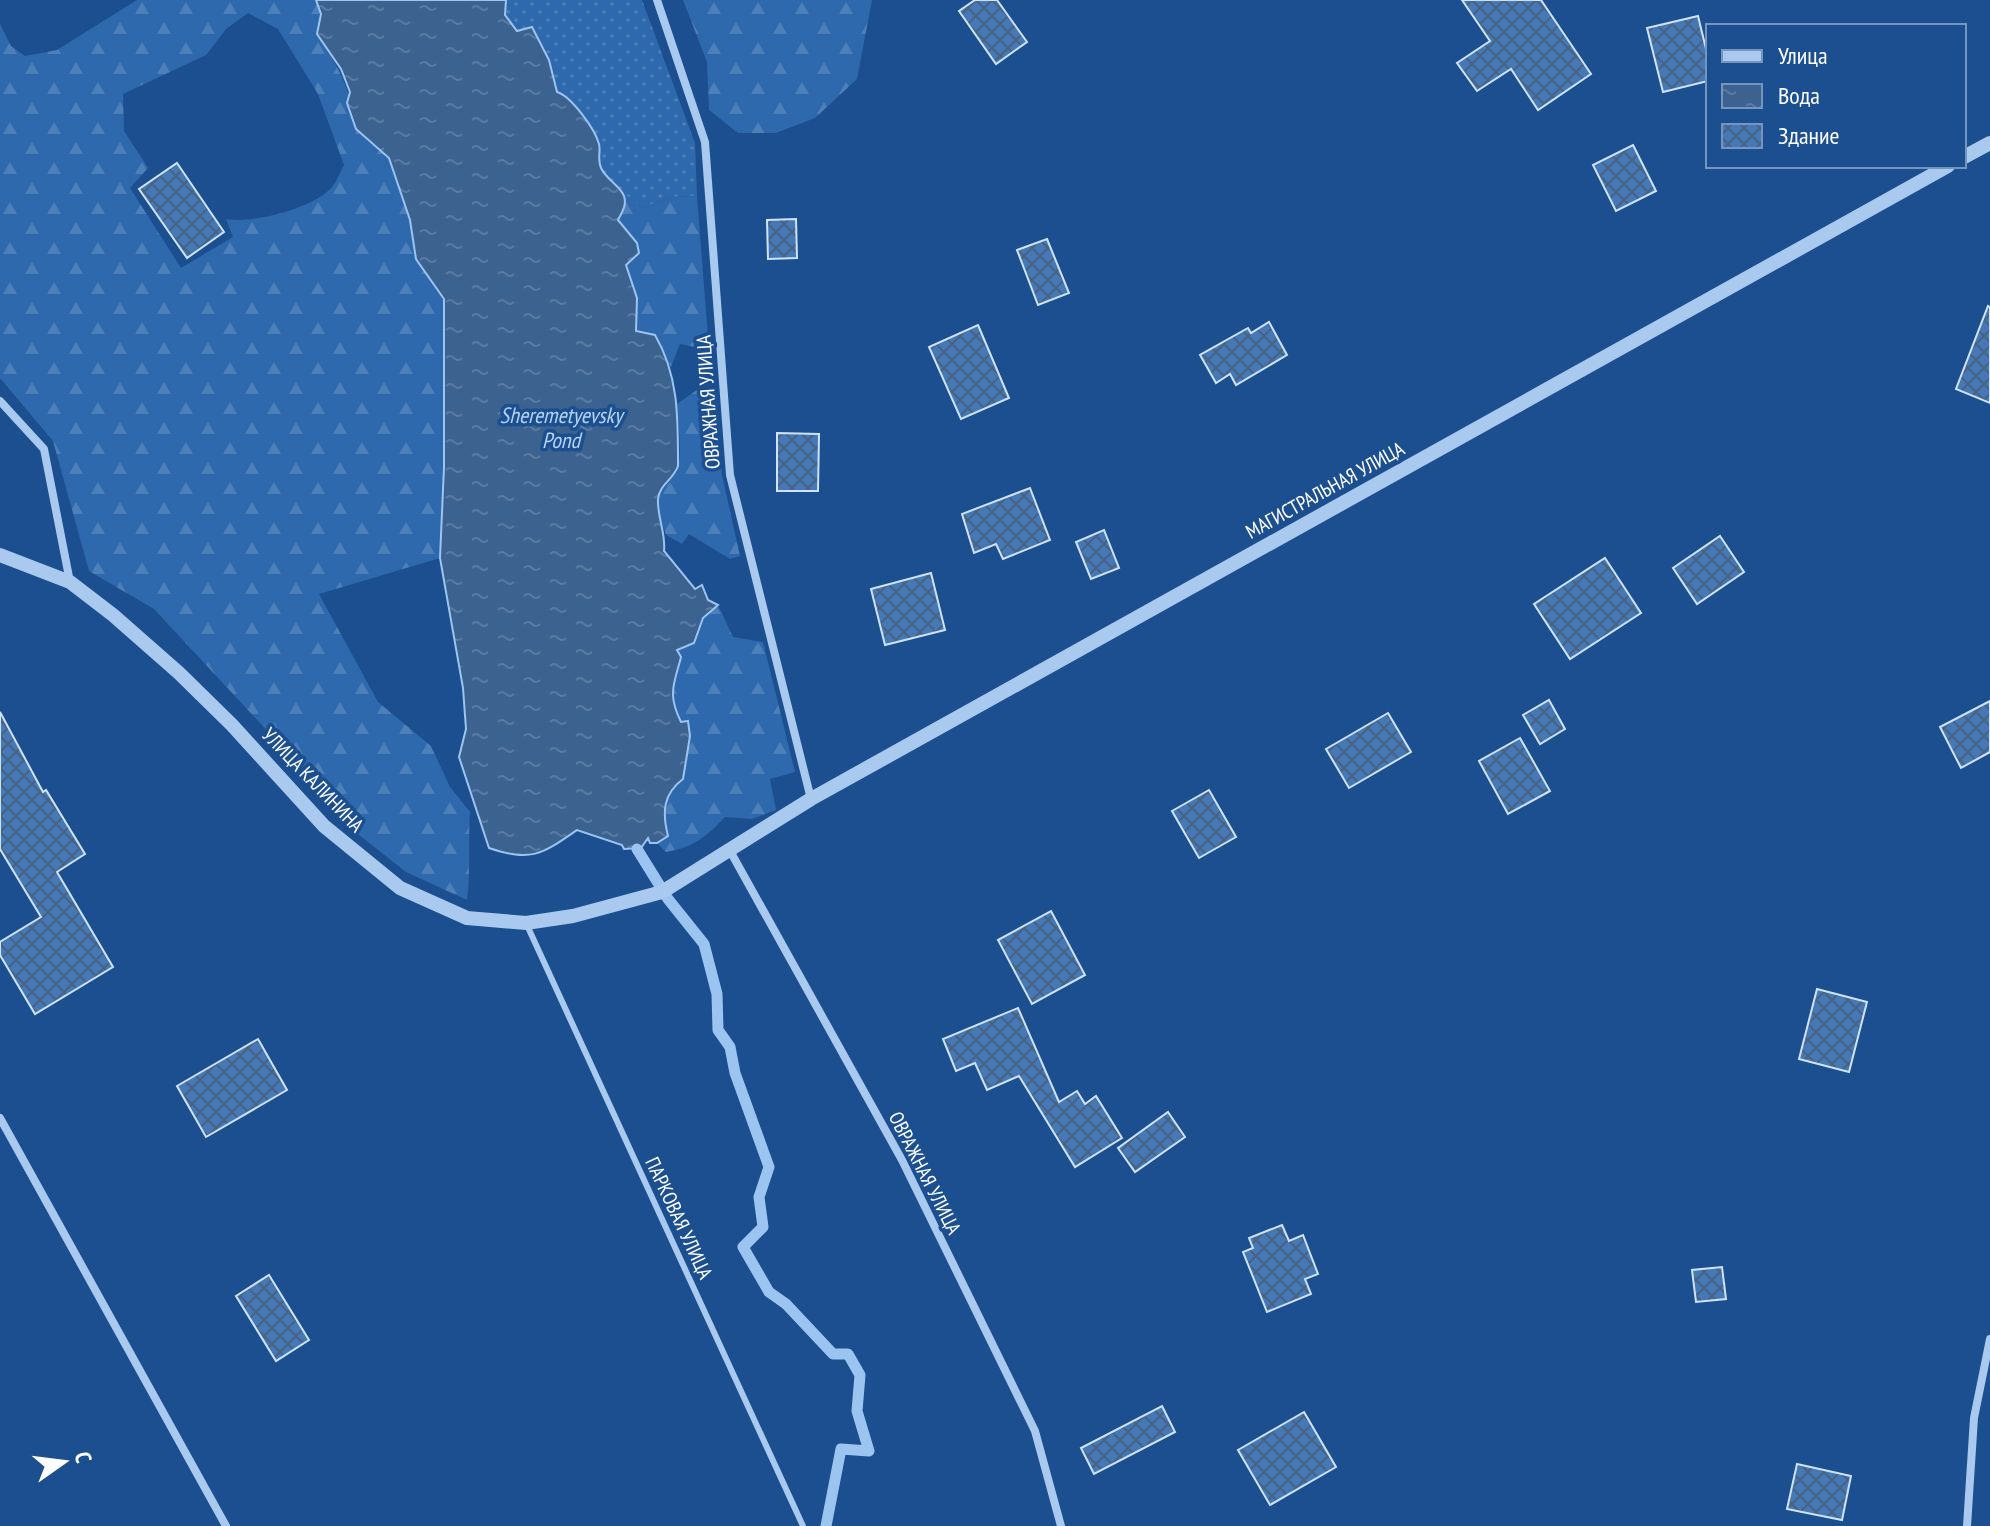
<svg xmlns="http://www.w3.org/2000/svg" width="1990" height="1526" viewBox="0 0 1990 1526" font-family="'PT Sans Narrow',sans-serif">
  <style>
    .grass { fill: url(#grass-dots) }
    .forest { fill: url(#forest-firs); fill-rule: evenodd }
    .water { fill: url(#water-ripples); stroke: #9cc4f0; stroke-width: 2 }
    .lines { fill: none; stroke-linecap: round; stroke-linejoin: round }
    .stream { stroke: #9cc4f0; stroke-width: 11 }
    .building { fill: url(#building-cross-hatch); stroke: #cfe3fa; stroke-width: 2 }
    .service { stroke: #a9c9ee; stroke-width: 6 }
    .minor { stroke: #a9c9ee; stroke-width: 8 }
    .tertiary { stroke: #a9c9ee; stroke-width: 14 }
    .labels { text-anchor: middle; dominant-baseline: central; stroke-width: 7; stroke-linejoin: round; paint-order: stroke }
    .street-label { font-size: 20px; fill: #fff; stroke: #1b4f8f }
    .water-label { font-size: 22px; font-style: italic; fill: #b5d3f5; stroke: #1b4f8f }
  </style>
  <defs>
    <pattern id="grass-dots" width="8" height="8" patternUnits="userSpaceOnUse" patternTransform="scale(2)"><rect width="8" height="8" fill="#2e69ad"/><path d="M2 2h.1M6 6h.1" fill="none" stroke="#4d80b9" stroke-width="1.8" stroke-linecap="round"/></pattern>
    <pattern id="forest-firs" width="22" height="20" patternUnits="userSpaceOnUse" patternTransform="scale(2)"><rect width="22" height="20" fill="#2e69ad"/><path d="M5 1l3.5 6h-7zM16 11l3.5 6h-7z" fill="#4d80b9"/></pattern>
    <pattern id="water-ripples" width="26" height="14" patternUnits="userSpaceOnUse" patternTransform="scale(2)"><rect width="26" height="14" fill="#3c6290"/><path d="M2 4q2-2 4 0t4 0M15 11q2-2 4 0t4 0" fill="none" stroke="#597aa1"/></pattern>
    <pattern id="building-cross-hatch" width="8" height="8" patternUnits="userSpaceOnUse" patternTransform="scale(2)"><rect width="8" height="8" fill="#4478b7"/><path d="M0 0l8 8M0 8l8-8" fill="none" stroke="#486282"/></pattern>
  </defs>
  <rect width="100%" height="100%" fill="#1b4f8f"/>
  <path class="grass" d="M506,0h136l53,143 2,53 -27,1 -27,11c-14,-11 -32,-21 -41,-38 -5,-9 -1,-16 -3,-25 -3,-15 -28,-49 -42,-53l-8,-32 -17,-33 -15,4 -12,-16z"/>
  <g class="forest">
    <path d="M137,0h179l5,14 -4,20c24,38 32,50 39,95l33,29 21,62 6,39 28,40v168l-4,91 -121,36 59,108 53,44 19,41 20,25c-2,30 1,58 -3,88l-61,-28 -52,-41 -40,-50 -160,-172 -65,-38 -36,-130 -53,-63v-354l11,22 14,10 32,-6zM248,13l30,16 40,65 26,71c-4,7 -7,16 -12,22 -17,21 -80,37 -106,32l7,18 -52,31 -51,-80 18,-20 -24,-37 -1,-37 83,-39 20,-26z"/>
    <path d="M683,0h189l-15,79 -42,39 -39,15h-38l-29,-23 -2,-48z"/>
    <path d="M624,193l19,15 27,-11 27,-1 12,154 -29,-6 -9,23 -16,-32 -19,-4 1,-21 -11,-45 7,-5 4,-17 -19,-24 7,-13z"/>
    <path d="M697,390l18,8 7,77 18,81 -10,3 -41,-25 -7,10 -16,-9c-4,-14 -14,-36 -3,-49 6,-7 13,-8 15,-19 4,-19 0,-44 -1,-63z"/>
    <path d="M718,605l15,32 30,5 32,130 -25,7 6,31 -24,9 -27,-2c-19,20 -31,30 -59,35l-9,-9 10,-7c-5,-24 -5,-42 16,-57l7,-43 -13,-23 -7,-28 7,-10 -1,-26 18,-6 9,-25z"/>
  </g>
  <path class="water" d="M316,0h190l-1,15 12,16 15,-4 17,33 8,32c14,4 38,37 42,52 2,8 -2,15 2,24 5,11 20,19 23,28 3,9 -2,16 -6,24l19,23 2,10 -13,12 11,33 -1,33 19,4c24,41 23,84 23,131 -4,13 -19,19 -20,33 -1,18 8,34 6,52l31,38 7,-4 6,15 10,5 -15,13 -9,25 -17,7 4,7c-7,28 -14,36 0,65l7,-1 2,15 -7,43c-20,15 -21,33 -15,57l-11,7h-7l-2,-5 -7,10 -17,1 -2,-4 -45,-15c-36,25 -46,32 -88,18l-30,-91 7,-28 -3,-41 -23,-130 4,-91v-168l-28,-40 -6,-39 -21,-62 -33,-29 -9,-26 3,-11 -9,-23 -24,-35 4,-20z"/>
  <g class="lines">
    <path class="stream" d="M637,849l31,50 36,45 13,50 1,36 12,17 5,26 34,94 -10,30 4,30 -20,20 26,45 17,12 47,50h15l12,21 -3,36 12,40 -28,-2 -15,77"/>
  </g>
  <g class="building">
    <path d="M975,0h22l30,42 -31,22 -37,-53z"/>
    <path d="M1462,0h79l50,74 -53,36 -27,-41 -34,22 -20,-28 33,-22z"/>
    <path d="M1698,16l10,41v24l-45,11 -16,-64z"/>
    <path d="M1633,145l23,46 -40,20 -23,-46z"/>
    <path d="M177,163l47,69 -37,26 -48,-69z"/>
    <path d="M796,219l1,39 -29,1 -1,-39z"/>
    <path d="M1047,239l22,54 -31,12 -21,-55z"/>
    <path d="M1988,306l2,1v96l-34,-14z"/>
    <path d="M1269,322l18,33 -51,30 -6,-11 -14,9 -16,-28 48,-27 3,5z"/>
    <path d="M978,325l31,73 -48,21 -32,-72z"/>
    <path d="M777,433l42,1 -1,57h-41z"/>
    <path d="M1030,488l20,52 -47,19 -7,-15 -22,9 -12,-39z"/>
    <path d="M1104,530l15,38 -28,11 -15,-37z"/>
    <path d="M1720,536l24,36 -47,32 -24,-36z"/>
    <path d="M1605,558l36,55 -71,46 -36,-55z"/>
    <path d="M931,573l14,57 -60,15 -14,-56z"/>
    <path d="M1549,700l16,29 -25,15 -17,-29z"/>
    <path d="M1990,701v51l-29,16 -21,-41z"/>
    <path d="M0,712l43,80 3,-2 39,64 -28,18 56,95 -78,47 -35,-59v-13l41,-25 -41,-68z"/>
    <path d="M1388,713l23,39 -62,36 -23,-39z"/>
    <path d="M1520,738l30,53 -42,23 -29,-53z"/>
    <path d="M1209,790l27,47 -37,21 -27,-47z"/>
    <path d="M1051,911l34,64 -53,29 -34,-64z"/>
    <path d="M1817,989l50,13 -18,70 -50,-13z"/>
    <path d="M1018,1008l41,94 18,-11 8,13 11,-8 26,42 -47,29 -56,-91 -32,14 -12,-27 -19,8 -13,-32z"/>
    <path d="M258,1039l29,51 -81,47 -29,-51z"/>
    <path d="M1168,1112l17,25 -50,35 -17,-24z"/>
    <path d="M1282,1225l7,16 14,-6 15,39 -13,5 6,15 -44,18 -24,-60 10,-4 -4,-10z"/>
    <path d="M1722,1267l4,32 -30,3 -4,-32z"/>
    <path d="M269,1275l40,65 -33,21 -40,-65z"/>
    <path d="M1162,1406l13,26 -81,42 -13,-26z"/>
    <path d="M1304,1412l32,55 -66,38 -32,-55z"/>
    <path d="M1797,1464l54,12 -9,44 -55,-11z"/>
  </g>
  <g class="lines">
    <path class="service" d="M526,923l277,603"/>
    <g class="minor">
      <path d="M657,0l48,142 25,333 81,324"/>
      <path d="M0,401l44,48 26,133"/>
      <path d="M729,849l173,311 133,271 26,95"/>
      <path d="M0,1118l226,408"/>
      <path d="M1967,1526l7,-108 16,-79"/>
    </g>
    <g class="tertiary">
      <path d="M1964,157l26,-14"/>
      <path d="M0,555l70,27 43,33 66,58 53,52 92,101 76,62 67,30 59,5 47,-7 89,-24 149,-93 1137,-633"/>
    </g>
  </g>
  <g class="labels">
    <g class="street-label">
      <text transform="translate(708 402) rotate(-94)">ОВРАЖНАЯ УЛИЦА</text>
      <text transform="translate(1325 490) rotate(-29)">МАГИСТРАЛЬНАЯ УЛИЦА</text>
      <text transform="translate(313 780) rotate(46)">УЛИЦА КАЛИНИНА</text>
      <text transform="translate(925 1173) rotate(63)">ОВРАЖНАЯ УЛИЦА</text>
      <text transform="translate(679 1218) rotate(65)">ПАРКОВАЯ УЛИЦА</text>
    </g>
    <g class="water-label">
      <text x="561" y="415">Sheremetyevsky<tspan x="561" dy="25">Pond</tspan></text>
    </g>
  </g>
  <rect x="1706" y="24" width="260" height="144" fill="#1b4f8f" stroke="#7695bc" stroke-width="2"/>
  <rect x="1722" y="50" width="40" height="12" fill="#a9c9ee" stroke="#7695bc" stroke-width="2"/>
  <text x="1778" y="64" font-size="24" fill="#ffffff">Улица</text>
  <rect x="1722" y="84" width="40" height="24" fill="url(#water-ripples)" stroke="#7695bc" stroke-width="2"/>
  <text x="1778" y="104" font-size="24" fill="#ffffff">Вода</text>
  <rect x="1722" y="124" width="40" height="24" fill="url(#building-cross-hatch)" stroke="#7695bc" stroke-width="2"/>
  <text x="1778" y="144" font-size="24" fill="#ffffff">Здание</text>
  <g transform="translate(64 1462) rotate(76)" stroke="#1b4f8f" stroke-width="6" paint-order="stroke">
  <path d="M0-6L14 30L0 20L-14 30Z" fill="#ffffff"/>
  <text y="-12" font-size="22" font-weight="bold" text-anchor="middle" fill="#ffffff">С</text>
  </g>
</svg>
